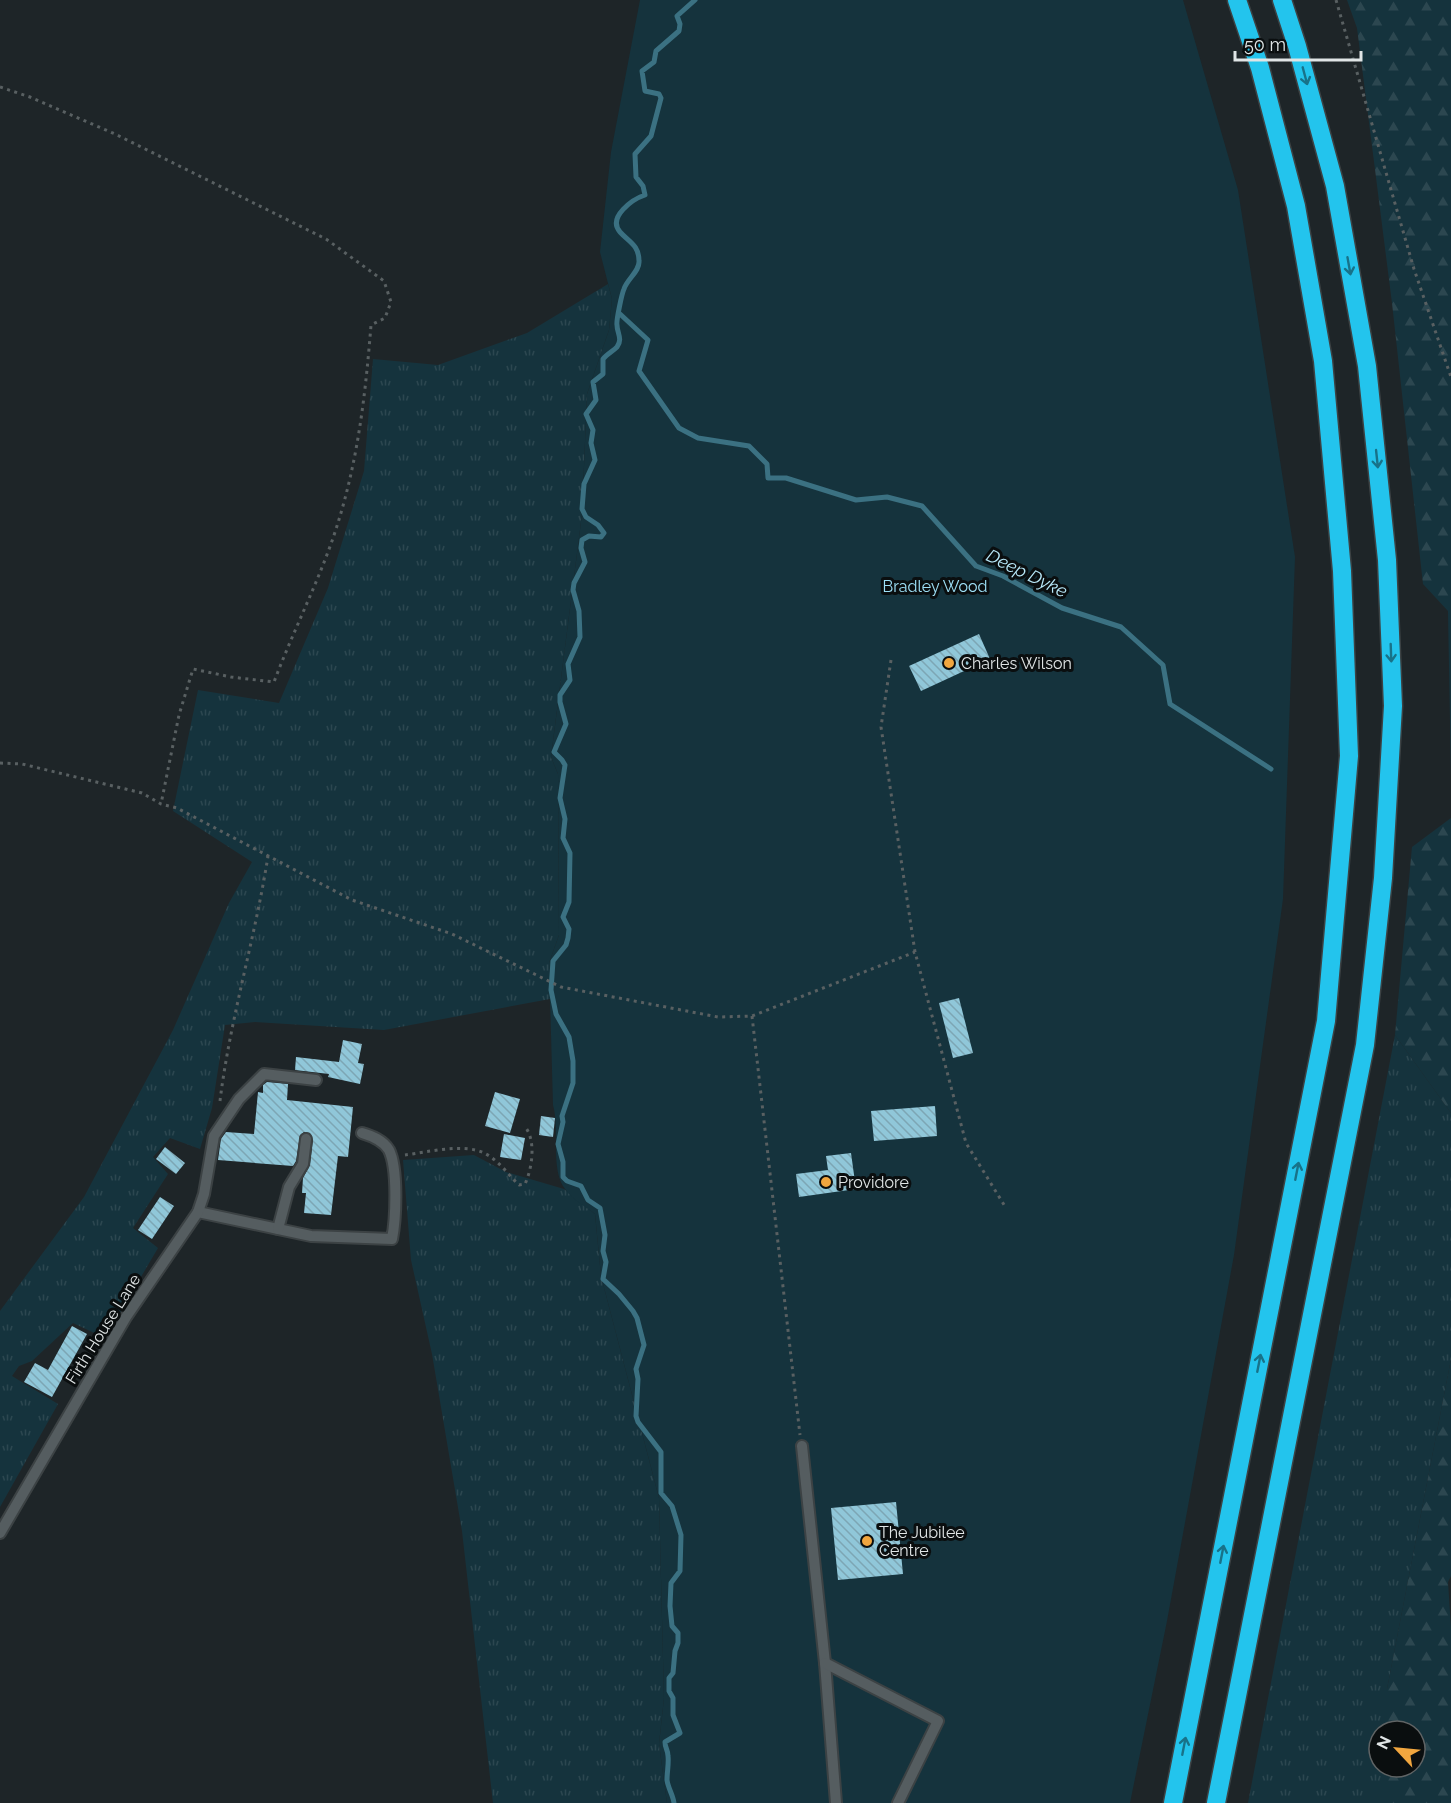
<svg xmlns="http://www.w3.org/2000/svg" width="1451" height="1803" viewBox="0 0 1451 1803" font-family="Raleway,sans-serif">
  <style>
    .grass { fill: url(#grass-tufts) }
    .forest { fill: url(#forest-firs) }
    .green { fill: #15333d }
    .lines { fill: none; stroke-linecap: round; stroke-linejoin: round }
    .stream { stroke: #3b7182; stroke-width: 5 }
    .building { fill: url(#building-back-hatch) }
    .service-casing { stroke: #3c4244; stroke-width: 14 }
    .motorway-casing { stroke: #3c4244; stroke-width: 21 }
    .path { stroke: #596062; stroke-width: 3; stroke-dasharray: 3 4.5; stroke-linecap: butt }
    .service { stroke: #555d60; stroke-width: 10 }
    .motorway { stroke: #23c4ed; stroke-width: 18 }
    .oneway { stroke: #187289 }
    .poi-dot { fill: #f1a63f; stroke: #0a0e0f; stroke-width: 2 }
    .labels { text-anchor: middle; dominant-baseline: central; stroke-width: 6; stroke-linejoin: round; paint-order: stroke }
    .park-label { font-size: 16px; fill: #9ee1f8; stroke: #0a0e0f }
    .poi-label { font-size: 16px; fill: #e0e5e6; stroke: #0a0e0f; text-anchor: start }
    .street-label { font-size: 16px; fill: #e0e5e6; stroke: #0a0e0f }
    .water-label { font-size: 18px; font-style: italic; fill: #b9eafb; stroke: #0a0e0f }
  </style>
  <defs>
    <pattern id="grass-tufts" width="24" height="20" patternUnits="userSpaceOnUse" patternTransform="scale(1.5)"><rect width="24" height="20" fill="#15333d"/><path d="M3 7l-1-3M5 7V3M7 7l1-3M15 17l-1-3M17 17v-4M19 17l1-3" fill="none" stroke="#2c4750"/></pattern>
    <pattern id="forest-firs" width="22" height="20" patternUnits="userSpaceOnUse" patternTransform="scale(1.5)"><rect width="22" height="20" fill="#15333d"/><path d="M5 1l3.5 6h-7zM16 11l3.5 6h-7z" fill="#2c4750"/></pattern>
    <pattern id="building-back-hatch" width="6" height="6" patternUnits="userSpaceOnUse" patternTransform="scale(1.5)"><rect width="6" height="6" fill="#90c7d9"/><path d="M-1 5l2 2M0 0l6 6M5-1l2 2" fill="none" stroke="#7da6b4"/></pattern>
  </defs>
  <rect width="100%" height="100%" fill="#1e2528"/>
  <g class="grass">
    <path d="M608,284l4,15 -3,31 -22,64 -5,120 -31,243 7,17 1,161 -10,28 1,36 -166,31 -129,-8 -30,3 -13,83 -12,41 -30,-11 -17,19 15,17 -35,54 25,20 -53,90 -32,-15 -41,38 -13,5 -7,10 46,28 -58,103v-196l84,-114 89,-167 56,-127 23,-41 -79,-51 25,-121 81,13 49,-115 36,-117 9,-112 65,6 89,-32z"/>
    <path d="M1395,1035l56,78v246l-64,330v42h-8v36h7v36h-138z"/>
    <path d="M474,1155l32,17 58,17 31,25 6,62 58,222 5,200 -5,46 8,59h-174l-31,-272 -30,-177 -21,-94 -8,-100z"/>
  </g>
  <g class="forest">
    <path d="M1347,0h104v776l-3,-165 -25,-27 -31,-281 -35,-275z"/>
    <path d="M1451,818v295l-56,-78 17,-188z"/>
    <path d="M1451,1359v217l-3,6 3,46v175h-65v-36h29v-36h-28v-42z"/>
  </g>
  <path class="green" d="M640,0h543l55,190 57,367 -12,342 -49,356 -67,366 -37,182h-463l-8,-59 5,-46 -5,-200 -58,-222 -6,-62c-9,-7 -23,-15 -30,-25 -15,-20 -5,-59 -12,-84l-4,-142 10,-28 -1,-161 -7,-17 31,-243 5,-120 22,-64 3,-31 -12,-47 11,-100z"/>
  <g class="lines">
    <g class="stream">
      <path d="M620,314l28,26 -9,31 40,57 19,10 51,8 18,18 1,14h18l70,22 31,-3 35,9 54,60 27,10 59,32 59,19 42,38 7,39 101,65"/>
      <path d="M674,1803c-1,-8 -6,-15 -7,-23 0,-8 2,-17 1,-24 0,-6 -3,-8 -3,-14l15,-9 -7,-18v-17l-4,-7v-13l4,-5 2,-22 3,-8v-10l-6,-7 -2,-20 1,-23 9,-12 1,-36 -9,-29 -11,-13v-41l-23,-30 -2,-6 2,-37 -2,-10 8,-24 -7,-27 -4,-7 -14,-17 -16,-15 3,-17 -3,-11 2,-16 -5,-27 -12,-8 -7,-14 -14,-5 -4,-4v-15l-5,-18 5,-22 -1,-6 11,-33v-22l-4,-24 -13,-23 -5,-24 2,-29 13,-16 2,-7 1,-9 -6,-12 6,-15 1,-49 -7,-15 2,-19 -5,-21 5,-33 -3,-5 -8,-8 12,-28 -6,-22v-7l10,-15 -2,-16 12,-27 -1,-26 -6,-21 1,-7 11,-21 -4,-14 1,-8 7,-4 12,1 3,-4 -6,-8 -12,-8 -4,-8 2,-25 11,-24 -4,-17 2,-13 -7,-16 10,-14 -3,-18 10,-8v-15c4,-5 10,-8 14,-12 6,-8 0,-14 0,-22 -1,-4 5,-32 7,-36 3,-10 16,-18 15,-28 0,-16 -10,-19 -19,-29 -13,-15 13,-33 25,-37l-2,-9 -7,-9 -1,-23 16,-18 10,-38 -2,-4 -14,-3 -3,-20 12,-9 2,-11 23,-20 1,-7 -3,-8 18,-16"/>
    </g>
  </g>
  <g class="building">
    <path d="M979,634l11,25 -69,32 -12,-25z"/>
    <path d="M959,998l14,55 -20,5 -14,-55z"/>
    <path d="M343,1040l19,4 -4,19 6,1 -4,20 -32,-7 1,-3 -34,-4 1,-13 43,5z"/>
    <path d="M267,1082l21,2 -1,16 66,7 -5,50 -10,-1 -7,59 -27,-2 2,-20h-4l1,-15 7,-13 3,-25 -3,-7 -6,-1 -4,3 -4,26 -3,5 -75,-6 3,-21 5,-7 28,2 4,-42 5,1v-8z"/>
    <path d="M495,1092l25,7 -10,34 -25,-7z"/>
    <path d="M935,1106l2,30 -63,5 -3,-30z"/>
    <path d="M541,1116l14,2 -2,19 -14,-2z"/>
    <path d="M504,1134l21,4 -4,22 -21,-3z"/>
    <path d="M165,1147l20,16 -9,11 -20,-15z"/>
    <path d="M851,1153l5,36 -57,8 -3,-23 32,-4 -2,-14z"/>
    <path d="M160,1197l14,9 -22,33 -14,-9z"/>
    <path d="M72,1326l15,8 -35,63 -28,-15 11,-19 13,7z"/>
    <path d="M896,1502l7,72 -65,6 -7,-72z"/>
  </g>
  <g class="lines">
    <defs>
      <g id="service">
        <path d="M198,1212l113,24 81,3c4,-20 6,-71 -3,-89 -6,-10 -17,-14 -27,-17"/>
        <path d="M278,1229l11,-42 14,-23 3,-25"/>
        <path d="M802,1446l23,217 11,140"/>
        <path d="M0,1533l126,-216 72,-105 6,-18 10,-58 25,-37 25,-25 52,6"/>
        <path d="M825,1663l113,58 -40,82"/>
      </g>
      <g id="motorway">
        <path d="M1173,1803l153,-782 23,-265 -7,-185 -19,-210 -27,-155 -36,-138 -23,-68"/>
        <path d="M1216,1803l149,-758 18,-167 10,-172 -6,-146 -20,-194 -32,-180 -38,-140 -15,-46"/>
      </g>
    </defs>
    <use href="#service" class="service-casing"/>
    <use href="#motorway" class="motorway-casing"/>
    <g class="path">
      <path d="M1336,0l78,269 37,108"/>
      <path d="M0,87l30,10 85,37 211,105 58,42 7,21 -6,16 -14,7c-6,75 -14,144 -39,216 -17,48 -40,93 -58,141l-43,-5 -38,-8 -14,46 -18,89"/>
      <path d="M891,660l-10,67 34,225 51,191 40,65"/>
      <path d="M0,763l22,1 120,29 19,11 16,4 175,92 100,34 109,53 157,30 34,-1 163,-64"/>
      <path d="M752,1016l48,419"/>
      <path d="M220,1101c10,-82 35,-162 48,-245"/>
      <path d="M405,1155c22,-3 59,-12 79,-2 15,7 24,22 35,32l6,-1c7,-15 11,-42 1,-56"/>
    </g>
    <use href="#service" class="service"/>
    <use href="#motorway" class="motorway"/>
  </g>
  <defs><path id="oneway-shaft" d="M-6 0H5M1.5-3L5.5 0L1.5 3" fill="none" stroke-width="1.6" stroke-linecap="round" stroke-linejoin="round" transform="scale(1.5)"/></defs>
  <g class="oneway">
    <use href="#oneway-shaft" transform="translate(1305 76) rotate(75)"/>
    <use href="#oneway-shaft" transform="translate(1349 266) rotate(80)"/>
    <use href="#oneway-shaft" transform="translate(1377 459) rotate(84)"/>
    <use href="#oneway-shaft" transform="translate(1391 653) rotate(88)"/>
    <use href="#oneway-shaft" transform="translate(1297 1171) rotate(-79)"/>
    <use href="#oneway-shaft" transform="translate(1259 1363) rotate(-79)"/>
    <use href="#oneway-shaft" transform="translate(1222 1554) rotate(-79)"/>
    <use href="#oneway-shaft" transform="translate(1184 1746) rotate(-79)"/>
  </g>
  <g class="poi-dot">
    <circle cx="949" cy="663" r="6"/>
    <circle cx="826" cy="1182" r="6"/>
    <circle cx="867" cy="1541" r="6"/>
  </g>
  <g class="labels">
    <g class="park-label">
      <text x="935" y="586">Bradley Wood</text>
    </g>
    <g class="poi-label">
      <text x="961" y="663">Charles Wilson</text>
      <text x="838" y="1182">Providore</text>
      <text x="879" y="1532">The Jubilee<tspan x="879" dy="18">Centre</tspan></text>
    </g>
    <g class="street-label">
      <text transform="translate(103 1329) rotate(-58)">Firth House Lane</text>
    </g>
    <g class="water-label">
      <text transform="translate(1027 573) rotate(26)">Deep Dyke</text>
    </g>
  </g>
  <g transform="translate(1397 1749) rotate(296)"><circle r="28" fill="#0a0e0f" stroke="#606465" stroke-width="1.5"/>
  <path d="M0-4.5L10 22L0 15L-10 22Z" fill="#f1a63f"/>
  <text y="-9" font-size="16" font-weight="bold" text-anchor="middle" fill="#e0e5e6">N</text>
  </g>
  <path d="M1235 51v9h126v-9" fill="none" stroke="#e0e5e6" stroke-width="3"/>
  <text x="1244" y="51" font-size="18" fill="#e0e5e6" stroke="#0a0e0f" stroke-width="4.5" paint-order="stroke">50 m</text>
</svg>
